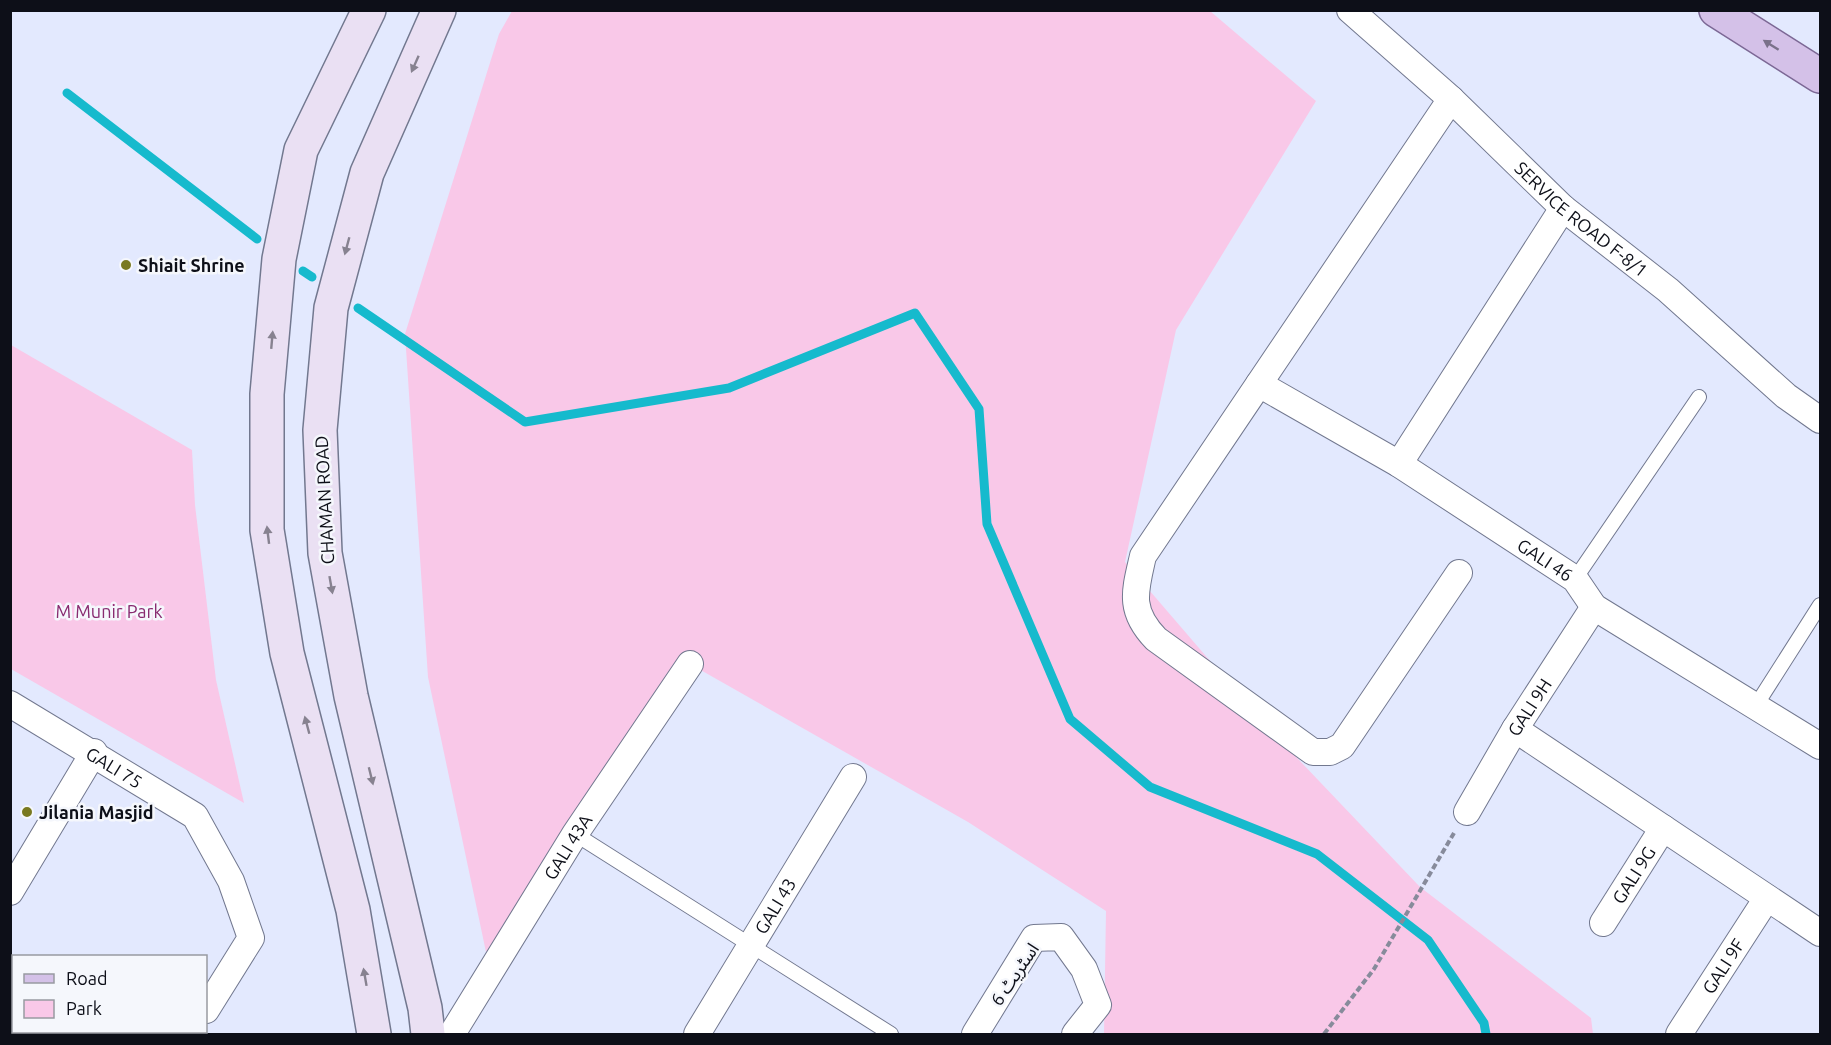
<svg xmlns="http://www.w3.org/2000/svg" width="1831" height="1045" viewBox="0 0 1831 1045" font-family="Ubuntu,'Noto Sans Arabic',sans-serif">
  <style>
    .green { fill: #f9c8e8 }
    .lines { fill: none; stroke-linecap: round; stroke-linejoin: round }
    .stream { stroke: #16bacd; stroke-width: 9 }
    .lane-casing { stroke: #72788f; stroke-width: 16 }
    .street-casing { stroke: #72788f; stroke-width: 28 }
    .secondary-casing { stroke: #72788f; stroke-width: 36 }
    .primary-casing { stroke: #7c6895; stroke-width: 36 }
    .path { stroke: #878b9b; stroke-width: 4; stroke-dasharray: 6 3; stroke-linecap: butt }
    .lane { stroke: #fff; stroke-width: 14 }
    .street { stroke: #fff; stroke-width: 26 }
    .secondary { stroke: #eae0f3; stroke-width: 33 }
    .primary { stroke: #d4c1e8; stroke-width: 33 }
    .oneway { fill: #7a718a }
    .oneway2 { fill: #878290 }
    .poi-dot { fill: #797920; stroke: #f5f7fc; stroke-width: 2 }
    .labels { text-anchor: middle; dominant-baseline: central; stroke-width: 5; stroke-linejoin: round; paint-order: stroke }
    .street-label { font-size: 18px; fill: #0d0f18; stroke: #f5f7fc }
    .poi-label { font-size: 18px; font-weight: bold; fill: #0d0f18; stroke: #f5f7fc; text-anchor: start }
    .park-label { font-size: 18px; fill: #882a70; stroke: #f5f7fc }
  </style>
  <rect width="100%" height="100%" fill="#e3e9fe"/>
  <g class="green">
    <path d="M512,11h698l106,90 -140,229 -51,232 135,157 160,168 171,131 2,16h-489l2,-123 -138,-89 -278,-158 -204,288 -58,-275 -23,-343 94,-300z"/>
    <path d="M11,345l181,105 3,55 21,175 28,123 -233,-134z"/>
  </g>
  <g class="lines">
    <g class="stream">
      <path d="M67,93l190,146"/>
      <path d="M303,271l9,6"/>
      <path d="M358,308l167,114 204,-34 186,-75 64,96 8,115 83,195 80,68 167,67 111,86 56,83 2,11"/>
    </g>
    <defs>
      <g id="lane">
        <path d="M1575,579l124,-182"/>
        <path d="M1755,707l65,-102"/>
        <path d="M575,834l316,200"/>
      </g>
      <g id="street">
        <path id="s1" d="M1350,10l101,89 112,109 105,82 118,106 34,24"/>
        <path d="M1451,99l-308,457c-8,35 -15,54 13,83l157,113h17l12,-6 117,-173"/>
        <path id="s2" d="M1259,384l140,80 176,115 19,28 226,139"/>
        <path d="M1399,464l164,-256"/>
        <path id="s3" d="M10,704l185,112 36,65 20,57 -45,72"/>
        <path d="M1515,729l305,204"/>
        <path id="s4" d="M1467,812l48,-83 79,-122"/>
        <path d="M10,892l84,-140"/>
        <path id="s5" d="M1603,923l60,-95"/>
        <path d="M190,1034l2,-2"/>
        <path id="s6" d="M452,1034l123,-200 115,-170"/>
        <path id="s7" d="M697,1034l156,-257"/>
        <path d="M975,1034l59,-96 27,-1 23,32 14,36 -23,29"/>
        <path id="s8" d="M1679,1034l88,-136"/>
      </g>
      <g id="secondary">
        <path d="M369,10l-68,140 -22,109 -12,135v136l20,123 66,257 21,124"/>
        <path d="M428,1034l-3,-26 -74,-312 -26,-143 -5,-123 11,-122 36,-135 72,-163"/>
      </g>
      <path id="primary" d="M1716,10l104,66"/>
    </defs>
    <use href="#lane" class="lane-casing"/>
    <use href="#street" class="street-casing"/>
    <use href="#secondary" class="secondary-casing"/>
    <use href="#primary" class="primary-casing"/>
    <path class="path" d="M1324,1034l50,-65 80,-136"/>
    <use href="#lane" class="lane"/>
    <use href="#street" class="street"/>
    <use href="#secondary" class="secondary"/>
    <use href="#primary" class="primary"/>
  </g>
  <defs><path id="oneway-solid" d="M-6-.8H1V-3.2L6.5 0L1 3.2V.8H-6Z" transform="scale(1.5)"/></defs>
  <use class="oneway" href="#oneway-solid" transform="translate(1771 45) rotate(-148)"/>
  <g class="oneway2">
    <use href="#oneway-solid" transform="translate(415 64) rotate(114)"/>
    <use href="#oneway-solid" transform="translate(347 246) rotate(105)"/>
    <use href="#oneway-solid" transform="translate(272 340) rotate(-85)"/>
    <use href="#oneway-solid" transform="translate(268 535) rotate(-97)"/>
    <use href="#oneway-solid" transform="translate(331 585) rotate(80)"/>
    <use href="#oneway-solid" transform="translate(307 725) rotate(-105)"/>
    <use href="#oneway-solid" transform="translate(371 776) rotate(76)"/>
    <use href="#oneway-solid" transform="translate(365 977) rotate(-100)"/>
  </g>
  <g class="poi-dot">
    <circle cx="126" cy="265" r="6"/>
    <circle cx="27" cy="812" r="6"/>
  </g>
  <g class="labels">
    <g class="street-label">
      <text stroke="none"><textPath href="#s1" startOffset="312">SERVICE ROAD F-8/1</textPath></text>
      <text transform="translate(324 500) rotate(-93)">CHAMAN ROAD</text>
      <text stroke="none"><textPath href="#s2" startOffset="336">GALI 46</textPath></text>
      <text stroke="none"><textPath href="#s4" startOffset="122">GALI 9H</textPath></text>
      <text stroke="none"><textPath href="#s3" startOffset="122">GALI 75</textPath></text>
      <text stroke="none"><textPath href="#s6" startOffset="220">GALI 43A</textPath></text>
      <text stroke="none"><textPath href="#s5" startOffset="57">GALI 9G</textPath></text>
      <text stroke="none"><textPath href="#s7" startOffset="150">GALI 43</textPath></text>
      <text stroke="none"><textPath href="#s8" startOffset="81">GALI 9F</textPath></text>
      <text transform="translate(1014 974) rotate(-56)">اسٹریٹ 6</text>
    </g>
    <g class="poi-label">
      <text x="138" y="265">Shiait Shrine</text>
      <text x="39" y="812">Jilania Masjid</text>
    </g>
    <g class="park-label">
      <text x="109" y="611">M Munir Park</text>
    </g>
  </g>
  <rect width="1831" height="1045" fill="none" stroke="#0d0f18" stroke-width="24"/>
  <rect x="12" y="955" width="195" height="78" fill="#f5f7fc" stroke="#989aa1" stroke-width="1.5"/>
  <rect x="24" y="974" width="30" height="9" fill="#d4c1e8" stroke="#989aa1" stroke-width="1.5"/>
  <text x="66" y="985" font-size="18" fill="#0d0f18">Road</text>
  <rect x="24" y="1000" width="30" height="18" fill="#f9c8e8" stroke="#989aa1" stroke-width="1.5"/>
  <text x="66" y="1015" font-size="18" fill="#0d0f18">Park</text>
</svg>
